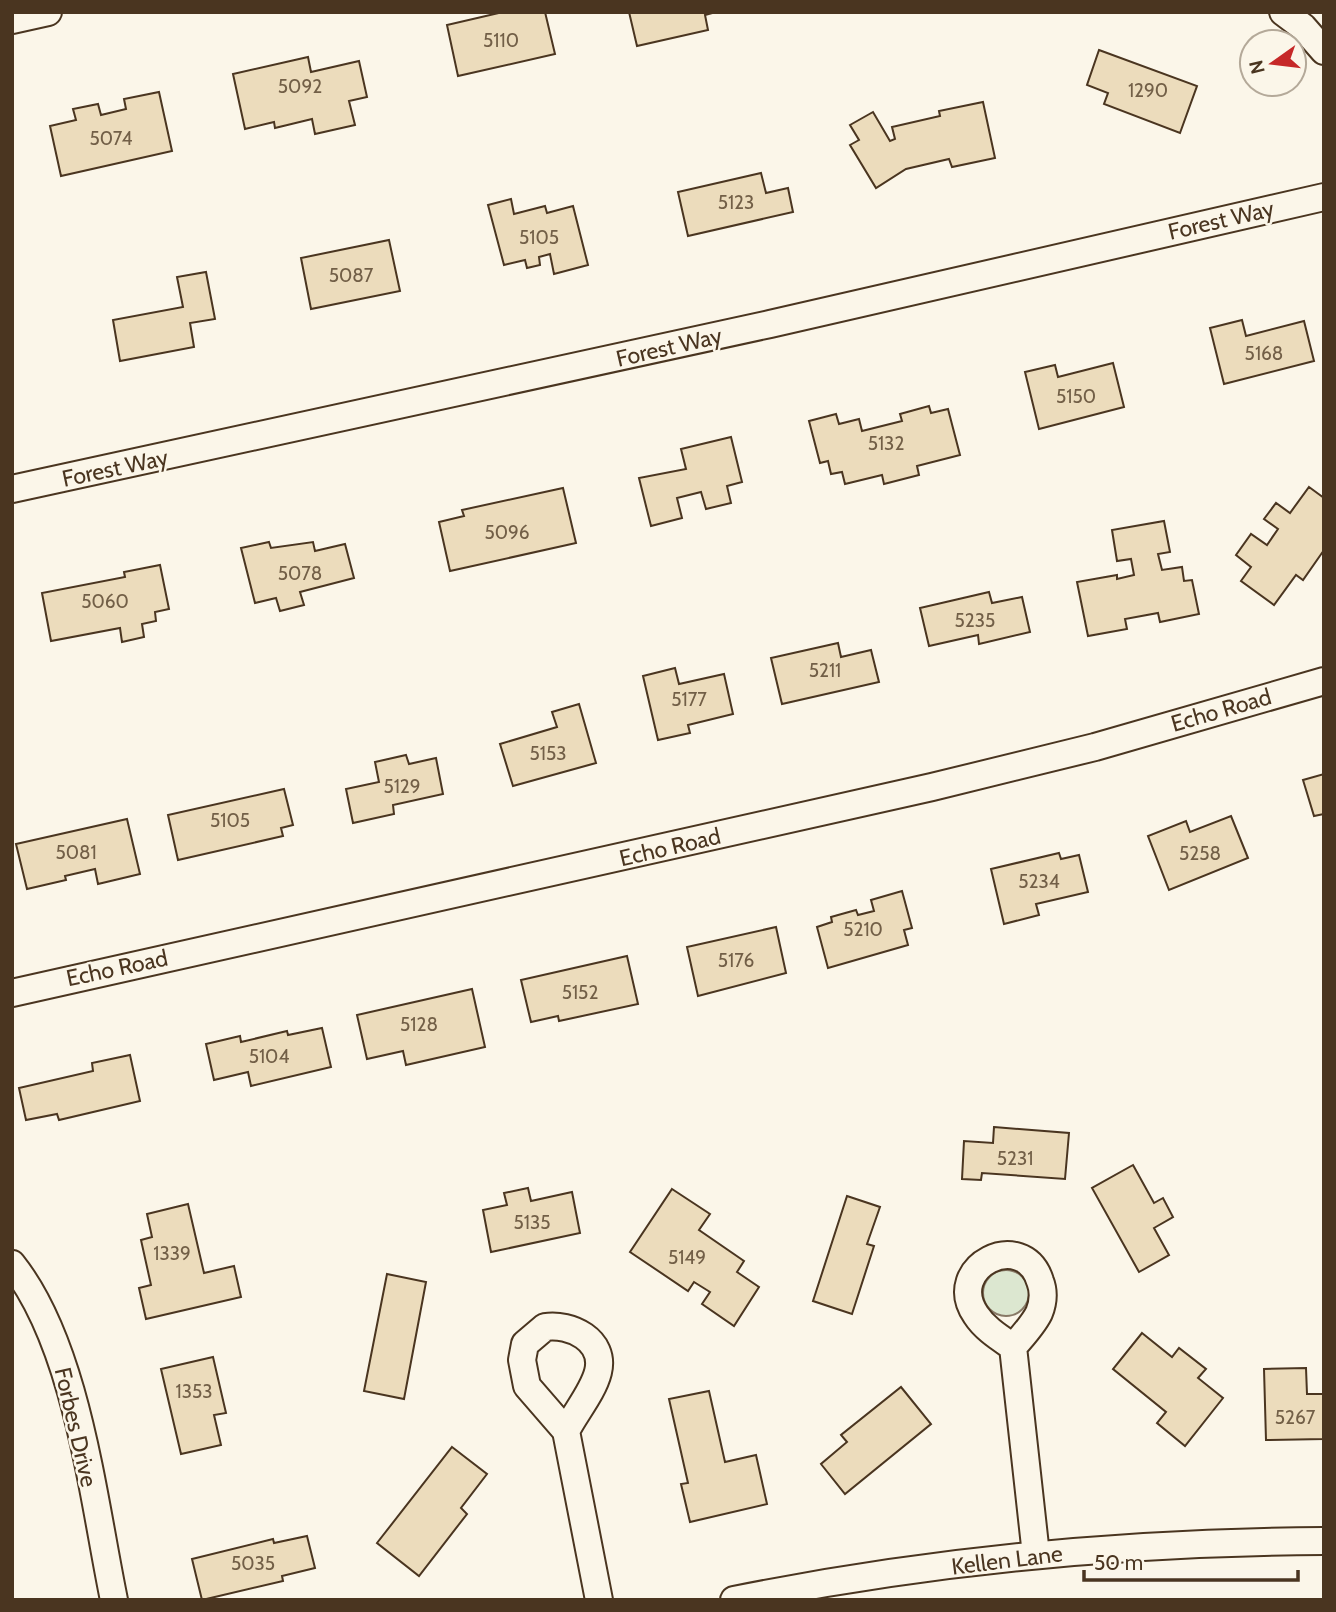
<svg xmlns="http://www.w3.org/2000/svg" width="1336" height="1612" viewBox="0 0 1336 1612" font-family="Cabin,sans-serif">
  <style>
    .green { fill: #dce7d0; stroke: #887966; stroke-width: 2 }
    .building { fill: #ecdcbc; stroke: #4a3520; stroke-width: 2 }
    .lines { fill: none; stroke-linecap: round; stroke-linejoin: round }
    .minor-casing { stroke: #4a3520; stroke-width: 30 }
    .minor { stroke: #fbf6e9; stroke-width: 26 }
    .labels { text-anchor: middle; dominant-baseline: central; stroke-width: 5; stroke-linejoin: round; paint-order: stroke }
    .number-label { font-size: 19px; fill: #725f47 }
    .street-label { font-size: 23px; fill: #4a3520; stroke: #fbf6e9 }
  </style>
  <rect width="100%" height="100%" fill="#fbf6e9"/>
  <circle class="green" cx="1006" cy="1293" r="23"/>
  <g class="building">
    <path d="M503,12h42l10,42 -97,22 -11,-51z"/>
    <path d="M629,12h87l-11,3 3,15 -71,16z"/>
    <path d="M1099,50l98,36 -17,47 -76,-29 4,-11 -21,-8z"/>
    <path d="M308,57l3,15 48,-11 8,36 -18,4 6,24 -40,9 -3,-15 -37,9 -1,-6 -29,7 -12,-55z"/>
    <path d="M159,92l13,59 -111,25 -11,-50 26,-6 -3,-11 25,-5 3,11 25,-6 -2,-10z"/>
    <path d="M983,102l12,56 -43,9 -3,-8 -43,10 -30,19 -26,-43 9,-5 -9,-15 23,-13 17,29 5,-2 -3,-12 48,-11 -1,-5z"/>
    <path d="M761,173l5,20 22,-5 5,24 -105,24 -10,-44z"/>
    <path d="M511,199l3,15 31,-8 2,7 26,-7 15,59 -34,9 -4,-20 -11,3 1,8 -13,3 -2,-8 -21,5 -16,-60z"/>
    <path d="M389,240l11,51 -89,18 -10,-51z"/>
    <path d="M206,272l9,47 -25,4 4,24 -74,14 -7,-41 70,-13 -6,-30z"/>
    <path d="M1242,320l4,16 58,-15 10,40 -90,23 -14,-56z"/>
    <path d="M1113,363l11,44 -85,22 -14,-57 30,-7 3,12z"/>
    <path d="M929,406l2,7 17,-4 12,46 -43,11 2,9 -35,9 -2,-9 -37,9 -3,-12 -11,2 -3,-13 -8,2 -11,-42 27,-7 3,10 20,-5 3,12 40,-10 -2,-7z"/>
    <path d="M731,437l11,45 -15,4 4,17 -25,6 -5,-17 -24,6 5,20 -31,8 -12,-48 47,-9 -5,-20z"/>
    <path d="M1309,487l15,11v52l-21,30 -7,-5 -22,30 -33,-24 10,-14 -15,-12 15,-21 16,11 11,-16 -14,-10 12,-16 14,10z"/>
    <path d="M563,488l13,55 -126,28 -11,-49 25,-6 -2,-6z"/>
    <path d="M1164,521l6,31 -12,2 4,16 20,-3 2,14 8,-1 7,34 -39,8 -2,-9 -33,6 2,10 -39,7 -11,-54 40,-7v4l17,-4 -3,-16 -14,2 -5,-31z"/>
    <path d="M269,542l2,6 42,-6 2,9 30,-7 9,34 -54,14 4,13 -24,6 -4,-13 -21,5 -14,-55z"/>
    <path d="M160,565l9,44 -14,3 1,9 -14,3 2,13 -22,5 -2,-14 -69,13 -9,-48 83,-16 -1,-5z"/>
    <path d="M989,592l3,11 30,-6 8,35 -51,12 -1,-9 -49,11 -9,-38z"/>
    <path d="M838,643l3,14 30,-7 8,32 -97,22 -11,-46z"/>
    <path d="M675,668l4,16 45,-10 9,40 -45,11 2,8 -32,7 -15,-64z"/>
    <path d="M579,704l17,59 -83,23 -13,-42 57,-17 -5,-15z"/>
    <path d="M406,755l3,9 27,-6 7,36 -50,11 1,9 -41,9 -7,-34 33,-7 -4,-20z"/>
    <path d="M1324,774v40l-10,2 -11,-36z"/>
    <path d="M284,789l9,36 -12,3 2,8 -105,24 -10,-45z"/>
    <path d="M1231,816l17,42 -79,32 -21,-54 38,-15 4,11z"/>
    <path d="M127,819l13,55 -42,10 -3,-15 -30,7 1,4 -39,9 -11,-45z"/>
    <path d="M1059,853l2,6 18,-4 9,37 -52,12 3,11 -35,9 -13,-55z"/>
    <path d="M902,891l10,37 -8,2 4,15 -80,23 -11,-41 15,-5 -1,-5 25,-7 2,5 16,-4 -3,-11z"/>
    <path d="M776,927l10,46 -88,23 -11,-49z"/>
    <path d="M627,956l11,48 -79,17 -1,-5 -27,6 -10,-42z"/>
    <path d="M472,989l13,58 -79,18 -3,-14 -36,8 -10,-44z"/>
    <path d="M322,1028l9,39 -80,19 -3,-14 -34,8 -8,-36 34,-8 1,6 46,-11 1,4z"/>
    <path d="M130,1055l10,46 -81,19 -2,-6 -31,6 -7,-32 74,-17 -1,-8z"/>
    <path d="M994,1127l75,6 -4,46 -83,-6 -1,7 -19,-1 2,-38 29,2z"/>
    <path d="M1133,1165l21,38 9,-5 10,19 -19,11 15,27 -30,17 -47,-84z"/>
    <path d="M528,1188l3,13 41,-9 8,41 -89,19 -8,-42 24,-5 -3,-12z"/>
    <path d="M672,1189l38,25 -11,16 45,31 -7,11 22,15 -25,39 -32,-22 8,-12 -16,-10 -6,9 -58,-39z"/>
    <path d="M847,1196l33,11 -13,37 7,2 -22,68 -39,-13z"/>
    <path d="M188,1204l16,69 30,-7 7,31 -95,22 -7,-31 12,-3 -10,-45 11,-3 -5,-23z"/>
    <path d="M387,1274l39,8 -22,117 -40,-8z"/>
    <path d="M1142,1333l30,24 7,-9 27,21 -8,9 25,20 -38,48 -28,-23 9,-11 -53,-43z"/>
    <path d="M213,1357l13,56 -12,2 7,30 -40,9 -20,-85z"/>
    <path d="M1306,1368l1,26h17v45l-58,1 -2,-71z"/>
    <path d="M901,1387l30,37 -86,70 -24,-30 26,-22 -6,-7z"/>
    <path d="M709,1391l16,71 31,-7 11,49 -77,18 -9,-38 7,-1 -19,-84z"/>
    <path d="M452,1447l35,27 -26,34 6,6 -48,62 -42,-33z"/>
    <path d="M307,1536l8,32 -33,8 1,5 -81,19 -10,-41 81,-20 1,4z"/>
  </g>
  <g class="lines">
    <defs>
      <g id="minor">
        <path d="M1283,12l20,15 21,24"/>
        <path d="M12,20l36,-8"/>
        <path d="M12,489l758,-165 554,-127"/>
        <path d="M12,993l920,-206 163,-40 229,-66"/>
        <path d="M12,1264c65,82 81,234 102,336"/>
        <path d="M1013,1347c-13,-9 -28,-18 -37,-32 -33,-48 47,-88 64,-34 4,10 3,22 -1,32 -6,12 -17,24 -26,34l23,208"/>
        <path d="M566,1431c9,-18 27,-39 32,-59 8,-32 -28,-49 -53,-45l-20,17 -3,16 5,26 39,45 33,169"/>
        <path d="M734,1600c194,-39 392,-58 590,-59"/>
      </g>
    </defs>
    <use href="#minor" class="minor-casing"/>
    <use href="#minor" class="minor"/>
  </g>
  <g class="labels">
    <g class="number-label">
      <text x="501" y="40">5110</text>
      <text x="300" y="86">5092</text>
      <text x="1148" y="90">1290</text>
      <text x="111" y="138">5074</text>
      <text x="736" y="202">5123</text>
      <text x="539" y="237">5105</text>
      <text x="351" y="275">5087</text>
      <text x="1264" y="353">5168</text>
      <text x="1076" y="396">5150</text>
      <text x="886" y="443">5132</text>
      <text x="507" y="532">5096</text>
      <text x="300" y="573">5078</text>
      <text x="105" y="601">5060</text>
      <text x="975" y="620">5235</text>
      <text x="825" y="670">5211</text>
      <text x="689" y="699">5177</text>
      <text x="548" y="753">5153</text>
      <text x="402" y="786">5129</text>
      <text x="230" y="820">5105</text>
      <text x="76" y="852">5081</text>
      <text x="1200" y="853">5258</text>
      <text x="1039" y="881">5234</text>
      <text x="863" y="929">5210</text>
      <text x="736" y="960">5176</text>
      <text x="580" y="992">5152</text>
      <text x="419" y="1024">5128</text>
      <text x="269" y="1056">5104</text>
      <text x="1015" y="1158">5231</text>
      <text x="532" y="1222">5135</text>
      <text x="172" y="1253">1339</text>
      <text x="687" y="1257">5149</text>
      <text x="194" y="1391">1353</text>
      <text x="1295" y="1417">5267</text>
      <text x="253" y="1563">5035</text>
    </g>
    <g class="street-label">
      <text transform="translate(1221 220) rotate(-13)">Forest Way</text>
      <text transform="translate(669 347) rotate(-13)">Forest Way</text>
      <text transform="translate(115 468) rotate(-12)">Forest Way</text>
      <text transform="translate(1221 710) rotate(-16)">Echo Road</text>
      <text transform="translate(670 847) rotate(-13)">Echo Road</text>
      <text transform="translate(117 968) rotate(-12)">Echo Road</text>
      <text transform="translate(76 1427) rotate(77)">Forbes Drive</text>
      <text transform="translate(1007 1560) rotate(-7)">Kellen Lane</text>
    </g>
  </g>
  <rect width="1336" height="1612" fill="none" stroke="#4a3520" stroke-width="28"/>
  <g transform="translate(1273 63) rotate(256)"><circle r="33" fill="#fbf6e9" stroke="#b4a999" stroke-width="2"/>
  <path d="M0-5L12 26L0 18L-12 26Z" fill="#c62828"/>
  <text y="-10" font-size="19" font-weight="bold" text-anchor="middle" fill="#4a3520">N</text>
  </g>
  <path d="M1084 1570v10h214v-10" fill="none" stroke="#4a3520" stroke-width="3.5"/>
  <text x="1094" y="1570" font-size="21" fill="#4a3520" stroke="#fbf6e9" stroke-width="5" paint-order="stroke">50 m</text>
</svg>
